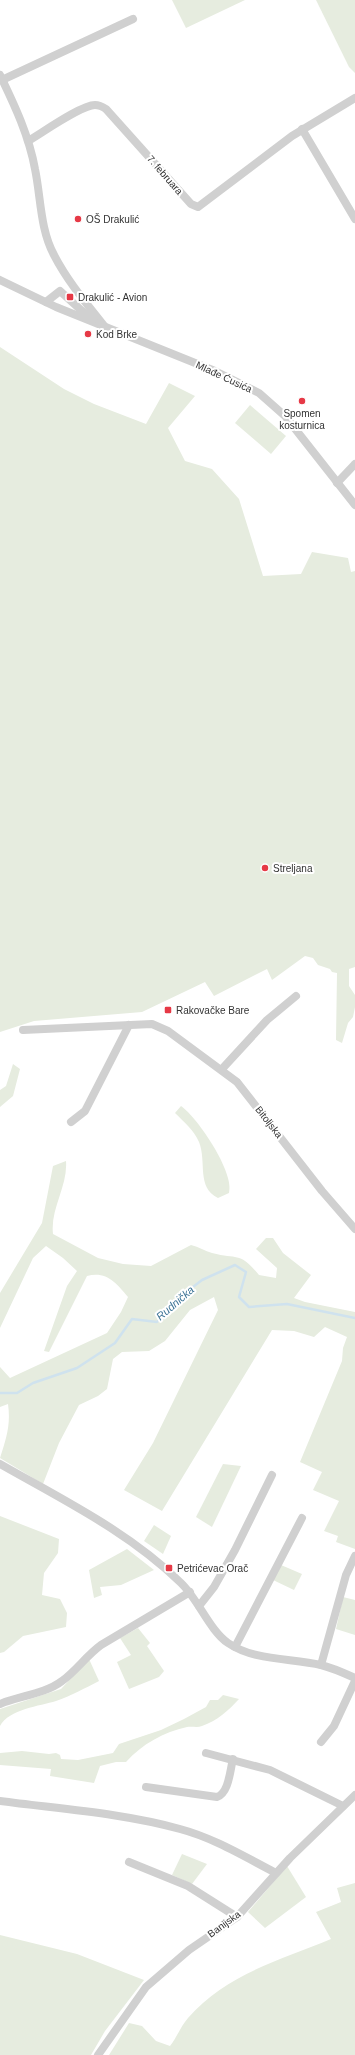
<svg xmlns="http://www.w3.org/2000/svg" width="355" height="2055" viewBox="0 0 355 2055" font-family="Arial,sans-serif">
  <style>
    .green { fill: #e6ecdf }
    .lines { fill: none; stroke-linecap: round; stroke-linejoin: round }
    .stream { stroke: #cfe2ee; stroke-width: 2.5 }
    .minor { stroke: #d0d0d0; stroke-width: 8 }
    .poi-dot { fill: #e63946; stroke: #fff; stroke-width: 1.5 }
    .labels { text-anchor: middle; dominant-baseline: central; stroke-width: 4; stroke-linejoin: round; paint-order: stroke }
    .street-label { font-size: 10px; fill: #333; stroke: #fff }
    .poi-label { font-size: 10px; fill: #333; stroke: #fff; text-anchor: start }
    .water-label { font-size: 11px; font-style: italic; fill: #3f7597; stroke: #fff }
  </style>
  <rect width="100%" height="100%" fill="#fff"/>
  <g class="green">
    <path d="M172,0h73l-59,28z"/>
    <path d="M316,0h39v73l-6,-6z"/>
    <path d="M0,347l64,42 30,15 52,20 23,-41 26,13 -27,32 17,33 27,8 27,30 24,77 38,-2 11,-22 36,6 3,14 4,-1v396l-6,2v17l6,9v12l-2,10 -5,6 -6,20 -6,-3 1,-67 -5,-1 -2,-3 -12,-4 -5,-7 -8,-2 -33,24 -5,-11 -53,27 -9,-14 -63,30 -108,9 -34,11z"/>
    <path d="M250,405l36,31 -15,18 -36,-31z"/>
    <path d="M13,1064l7,5 -7,27 -13,11v-17l6,-4z"/>
    <path d="M181,1106c17,12 54,67 48,87l-11,5c-22,-11 -11,-36 -19,-56 -5,-12 -15,-20 -24,-29z"/>
    <path d="M66,1161c2,25 -16,48 -13,73l45,24 25,6 28,2 40,-21c8,2 14,6 21,8 27,7 27,-2 47,22l17,3 1,-10 -21,-19 10,-11h7l10,15 28,22 -17,23 11,4 50,10v237l-19,-7 2,-6 -14,-5 15,-30 -26,-11 9,-18 -22,-10 42,-101 1,-13 4,-11 -22,-10 -11,10 -20,-6 -22,-1 -110,181 -38,-21 29,-47 65,-133 -4,-13 -24,13 -25,31 -16,10 -27,1 -9,7 -6,30 -9,7 -19,9 -20,38 -16,41 -43,-26c6,-19 11,-33 8,-54l-8,3v-40l10,11 97,-45 14,-21 7,-15c-12,-14 -21,-26 -41,-21l-38,76 -5,-1 23,-65 10,-15 -14,-13 -17,-12 -13,12 -33,70v-35l42,-70 11,-57z"/>
    <path d="M223,1464l18,2 -29,61 -16,-10z"/>
    <path d="M0,1516l59,23 -1,14 -14,20 -2,22 18,4 7,14 -1,14 -43,9 -19,16 -4,1z"/>
    <path d="M154,1525l17,11 -8,18 -19,-13z"/>
    <path d="M127,1549l27,21 -33,15 -21,2 2,8 -8,3 -5,-28z"/>
    <path d="M281,1565l21,9 -8,16 -21,-10z"/>
    <path d="M343,1597l12,3v35l-19,-6z"/>
    <path d="M138,1628l12,15 -3,3 17,25 -5,6 -30,12 -12,-27 14,-7 -11,-17z"/>
    <path d="M89,1659l10,22c-14,7 -28,15 -43,20 -16,5 -47,8 -56,25v-17l61,-20z"/>
    <path d="M223,1695l16,4c-10,11 -22,22 -37,27 -5,2 -10,0 -15,1 -23,5 -45,17 -61,35h-10l-16,4 -6,17 -44,-7 1,-7 -51,-4v-12l22,-2 27,3 7,-1 4,2 1,4 17,1 35,-7 6,-9 42,-14 23,-11 22,-12 4,-7h8z"/>
    <path d="M182,1854l25,10 -15,20 -20,-9z"/>
    <path d="M287,1866l19,31 -41,31 -17,-16z"/>
    <path d="M355,1883v172h-246l20,-32 13,3 14,15 14,5c7,-9 11,-20 18,-28 37,-43 92,-58 143,-79l-15,-27 25,-10 -4,-14z"/>
    <path d="M0,1935l77,19 67,26 -39,51 -14,24h-91z"/>
  </g>
  <g class="lines">
    <path class="stream" d="M0,1393h17l16,-10 44,-15 38,-25 17,-24 25,3 23,-25 22,-17 33,-15 11,7 -7,25 10,10 38,-3 68,14"/>
    <g class="minor">
      <path d="M0,75c15,31 29,61 35,94 6,29 5,60 19,86 14,27 33,49 51,72"/>
      <path d="M2,80l131,-61"/>
      <path d="M302,129l53,90"/>
      <path d="M28,141c14,-8 53,-36 67,-36 4,0 8,2 11,4l85,95 7,3 94,-71 63,-38"/>
      <path d="M0,280l56,27 159,64 44,22 26,23 70,89"/>
      <path d="M46,302l14,-11 32,29"/>
      <path d="M337,483l18,-19"/>
      <path d="M23,1030l129,-6 16,7 69,51 85,109 33,38"/>
      <path d="M222,1069l45,-49 29,-24"/>
      <path d="M71,1122l14,-11 44,-86"/>
      <path d="M0,1464c63,36 129,68 181,119 17,16 29,48 47,60 26,18 63,15 93,22 12,3 23,8 34,13"/>
      <path d="M199,1606l15,-19 21,-37 37,-75"/>
      <path d="M235,1647l67,-129"/>
      <path d="M321,1665l25,-90 9,-19"/>
      <path d="M0,1704c19,-8 45,-10 62,-23 14,-10 24,-25 39,-36l89,-53"/>
      <path d="M321,1742l13,-16 21,-45"/>
      <path d="M206,1753l64,17 73,36"/>
      <path d="M146,1787l71,10c12,-4 13,-27 16,-38"/>
      <path d="M0,1801c60,8 122,12 180,28 34,9 65,28 96,44"/>
      <path d="M129,1862l59,24 49,31"/>
      <path d="M98,2055l48,-68 43,-37 48,-33 53,-59 65,-63"/>
    </g>
  </g>
  <g class="poi-dot">
    <circle cx="78" cy="219" r="4"/>
    <rect x="66" y="293" width="8" height="8" rx="2"/>
    <circle cx="88" cy="334" r="4"/>
    <circle cx="302" cy="401" r="4"/>
    <circle cx="265" cy="868" r="4"/>
    <rect x="164" y="1006" width="8" height="8" rx="2"/>
    <rect x="165" y="1564" width="8" height="8" rx="2"/>
  </g>
  <g class="labels">
    <g class="street-label">
      <text transform="translate(165 175) rotate(49)">7. februara</text>
      <text transform="translate(224 377) rotate(25)">Mlađe Ćusića</text>
      <text transform="translate(269 1122) rotate(52)">Bitoljska</text>
      <text transform="translate(224 1924) rotate(-36)">Banijska</text>
    </g>
    <g class="poi-label">
      <text x="86" y="219">OŠ Drakulić</text>
      <text x="78" y="297">Drakulić - Avion</text>
      <text x="96" y="334">Kod Brke</text>
      <text x="302" y="413" text-anchor="middle">Spomen<tspan x="302" dy="12">kosturnica</tspan></text>
      <text x="273" y="868">Streljana</text>
      <text x="176" y="1010">Rakovačke Bare</text>
      <text x="177" y="1568">Petrićevac Orač</text>
    </g>
    <g class="water-label">
      <text transform="translate(175 1303) rotate(-41)">Rudnička</text>
    </g>
  </g>
</svg>
